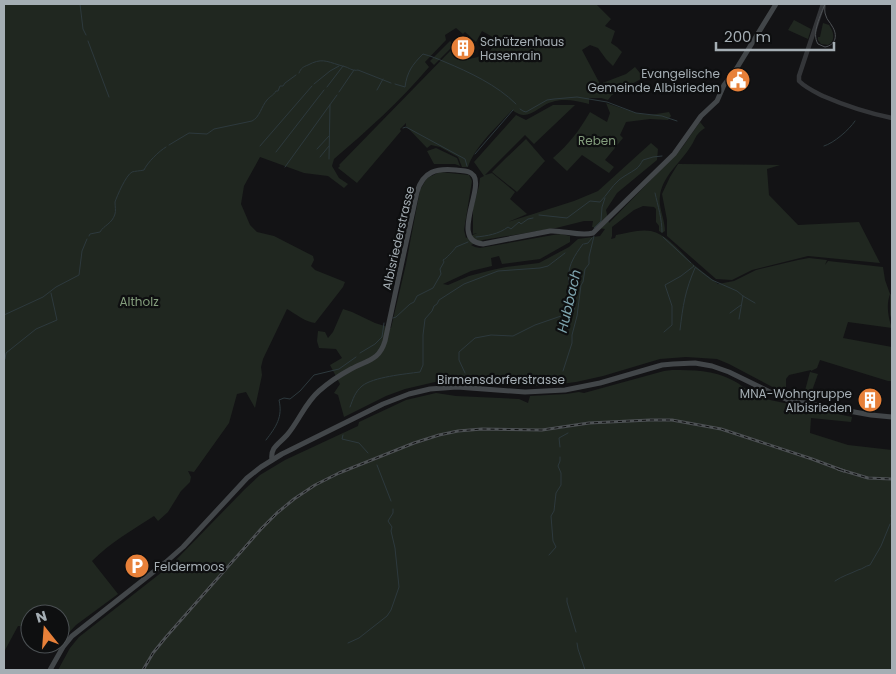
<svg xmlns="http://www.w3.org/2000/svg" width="896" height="674" viewBox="0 0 896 674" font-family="Poppins,sans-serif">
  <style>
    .green { fill: #202720; fill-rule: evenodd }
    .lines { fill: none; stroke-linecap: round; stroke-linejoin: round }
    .stream { stroke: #2d393d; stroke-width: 1 }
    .tertiary { stroke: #343639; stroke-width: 4.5 }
    .secondary { stroke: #424649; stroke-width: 5 }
    .tram { stroke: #4d5154; stroke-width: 1 }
    .rail-casing { stroke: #4d5154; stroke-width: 3 }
    .rail { stroke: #0e0f10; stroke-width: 1; stroke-dasharray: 4; stroke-linecap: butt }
    .labels { text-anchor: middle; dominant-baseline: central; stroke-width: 4.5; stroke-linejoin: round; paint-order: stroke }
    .poi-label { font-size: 12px; fill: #a5aeb4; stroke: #0e0f10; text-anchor: start }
    .park-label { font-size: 12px; fill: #849e7d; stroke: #0e0f10 }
    .street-label { font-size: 12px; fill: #a5aeb4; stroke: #0e0f10 }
    .water-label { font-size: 14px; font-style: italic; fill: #7ea4ae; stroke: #0e0f10 }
  </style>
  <rect width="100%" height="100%" fill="#131315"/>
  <g class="green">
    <path d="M4,4h592l15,15 -6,7 10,5 -4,12 6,4 5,5 -9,14 -7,-7 -8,-11 -8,-3 -8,5 18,34 26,-10 9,-7 5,6 8,2 -36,20 -4,5 -7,-2h-12v6c-12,-3 -25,-6 -37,-2 -9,2 -20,14 -29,13 -3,0 -8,-3 -11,-5 -15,17 -37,36 -44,57h-6l-4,-10 -18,-10 -9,-2 -4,3 -21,-22v-3l-6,6 1,2 -44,52 -19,-15 2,-2 -1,-1 116,-119 14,13 9,-2 4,-4 5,2 11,-15 -16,-9 -6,11 -11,-10 -2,2 -7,-6 -11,7 1,5 -21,22 4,5c-29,34 -61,63 -95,92l-2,7 7,12 9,6 -4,4 -16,-12 -24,-3 -44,-16 -16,29 -3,18 9,21 7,7 17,4 39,20 1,4 -3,6 4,4 30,12 -2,5 -28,36c-10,-1 -19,-9 -28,-14l-24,50 -2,8 1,8 -7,33 -9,-16 -9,2 -8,29 -35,49 -6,-1 3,6 -1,5 -9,9 -13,21 -10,9 -4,-5c-22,14 -44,27 -62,45l26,33 -42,31 -16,17v-28h-30v9l-2,-1 -4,4h-6l-14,26z"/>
    <path d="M794,20l17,9 -3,10 -20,-9z"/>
    <path d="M823,23l6,2c5,7 7,16 -1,20l-7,-1 -3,-4v-3h2z"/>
    <path d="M450,41l4,4 -20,20 -4,-4z"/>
    <path d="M606,103l30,10 14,2 19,-3 2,4 -3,4 -18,-1 -24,3 -6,13 3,3 -18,22 9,7 -5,6 -27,-18 -15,16 -14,-13c17,-15 26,-27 37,-46l17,10 3,-9z"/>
    <path d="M553,105h22l-41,39 -9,-9 -40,40 7,-2 23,19 -5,7 17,15 -19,8 66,-21 24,-10 53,-48 7,6 -1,11 -40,33 -11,17 3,13 72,-74 19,-27 5,6c-11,7 -9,12 -16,21 -10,15 -27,28 -29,47 -2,11 5,23 5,35l-3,2 -3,-2v-5l-3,-4v-13l-2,-2 -11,-1 -9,4 -22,17v9l-1,3 4,-1 1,-3c11,-2 23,-6 35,-4 17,4 30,22 42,33 8,7 17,13 25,20l16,-3 22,-11 42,-10 11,-2 18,2 -2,5 3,-4 55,6 2,13 5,14 2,1v26l-2,-6v-21c-4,11 -2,23 2,34l-44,-6 -5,16 49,9v34h-4l-68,-21 -3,8 -6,3v-1l-22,5 -3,4v13l7,1 5,4 -2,-1 -14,-4 -53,-28 -12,-5 -31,-2 -26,2 -57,17 -27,6 -31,4 -41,-2 -14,-2 -14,-5h-6l-6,3 -29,2 -30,7 -19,7 -42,21 -6,-22 -4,-2 6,-9 -10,-19 12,-7 -6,-9 -17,-1 -2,-7 1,-10 7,1 3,6 5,-6 10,-23 9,3 23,11 16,5 15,-64 14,-74 7,-12 13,-6 29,3 3,6 -8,49 2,8 11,-5 -4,1v-26l6,-22 1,-8 4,-2 -10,-14 42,-47 10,5zM584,221h9l-1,6 13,2 -5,7 -22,3 -9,8 -30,16 -33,4 -14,3 -23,6 -21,9 -5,-1 28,-13 21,-5 -1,-8 8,-2 3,8 38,-5 30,-17v-6l-9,-2 -8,1 -73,13 -5,-1 -4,-2 12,-5 73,-12z"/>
    <path d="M526,139l19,22 -28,31 -25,-20 13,-13z"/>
    <path d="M436,148l21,10 3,8 -5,-2h-21l-7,-13z"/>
    <path d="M678,164l102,1 -13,4 2,26 29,30 61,-3 21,41 -72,-7 -56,14 -20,10 -16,-1 -49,-43v-16l-5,-26 8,-17z"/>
    <path d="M672,370c20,0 42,0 60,10 7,3 11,7 16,11 7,4 14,7 22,9l82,17 -1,5 -40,-4 -1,15 38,12 44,5v220h-834l12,-22 9,-11 92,-72 74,-76 15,-14 25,-15 73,-34 1,-4 47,-22 30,-7 20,3 63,3 9,4 2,-7 36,-2 13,-2 5,1 80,-22z"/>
    <path d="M810,372l8,2 -9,25 -6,-1z"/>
  </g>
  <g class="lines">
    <g class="stream">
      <path d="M80,4l3,25 3,6"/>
      <path d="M88,41l21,56"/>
      <path d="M299,73c2,-5 4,-6 9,-8 13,-7 18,-4 31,0 2,1 5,1 7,2 5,2 7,4 12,3l33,13"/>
      <path d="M314,84l16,-13 9,-5"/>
      <path d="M395,84l10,3c2,-15 7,-22 18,-33 8,2 15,5 22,8 24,10 52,23 71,42"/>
      <path d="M327,87l16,-21"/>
      <path d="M377,90l6,-11"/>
      <path d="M339,92l15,-22"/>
      <path d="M520,109l3,2 3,1 21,-12 7,-1 23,-2 30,5 29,11 26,3 15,5"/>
      <path d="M403,128l3,-1 59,32 2,7"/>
      <path d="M169,145l20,-12 18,1 7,-5 38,-8c8,-4 9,-14 15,-21 3,-4 6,-4 9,-9h2l2,-5h3l2,-3 11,-8"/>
      <path d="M260,146l52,-60"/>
      <path d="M824,146c10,-3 25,-16 31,-25"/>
      <path d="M317,149l12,-13"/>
      <path d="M276,152l48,-62"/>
      <path d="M475,154l38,-44"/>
      <path d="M320,157l9,-11"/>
      <path d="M329,159l1,-54"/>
      <path d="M285,167l52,-72"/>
      <path d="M655,193c3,13 7,26 7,39"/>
      <path d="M539,215l28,3 23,-17 10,1c7,-7 11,-15 19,-22 5,-4 11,-7 17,-11 3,-2 5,-6 7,-9l10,-3 9,-1"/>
      <path d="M594,228l7,-7 1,-14 3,-9"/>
      <path d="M89,236l1,-2 10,-2c4,-7 12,-8 15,-18 1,-3 0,-8 0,-12 2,-6 11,-27 17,-30 3,-1 8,-1 12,-2 3,-7 15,-19 22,-23"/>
      <path d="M476,237c11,-1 23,-3 32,-10l3,2 8,-7 2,2 7,-5 5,-1"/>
      <path d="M663,237l28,26"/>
      <path d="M584,244l4,-1 4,-5"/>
      <path d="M695,267l17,13 25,11 6,5 12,7"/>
      <path d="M730,313l11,-8"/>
      <path d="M4,315l39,-18 13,-10 23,-12 3,-24 5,-12"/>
      <path d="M393,318l3,-1 14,-13 4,-2 3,-6 16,-8 8,-14 -1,-5 4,-7 -1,-2c3,-1 11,-10 13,-13l12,-5"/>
      <path d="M739,319l4,-23"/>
      <path d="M680,330c3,-25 5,-39 15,-62"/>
      <path d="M664,332l8,-7v-19l-7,-21 16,-9 13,-10 -1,-1"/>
      <path d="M360,353l15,-9 7,-7 2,-14"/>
      <path d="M5,359l1,-6 30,-24 21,-9 -6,-27"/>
      <path d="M563,371l9,-28v-8l5,-19 4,-31 2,-3 2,-13 4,-5v-7l5,-21"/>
      <path d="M465,373l-6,-13v-8l16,-14 16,-3 22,1 22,-11 29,-10 10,-5v-4c-7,-29 -10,-37 9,-62"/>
      <path d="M350,407c3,-8 5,-15 12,-21 11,-9 43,-12 58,-14l3,-7v-30l2,-16 7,-8 2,-5 3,-2 2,-4 25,-16 34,-13 42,-3 8,-2 17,-13"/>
      <path d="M343,435l-1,4 17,4 9,10"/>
      <path d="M266,440c10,-13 17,-23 13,-40l5,-2 6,1 10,-8 14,-16 25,-6 17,-12"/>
      <path d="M560,447l-1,-9 9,-5"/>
      <path d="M377,465l14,36"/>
      <path d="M891,516l1,-3"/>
      <path d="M549,555l7,-8 -3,-6 -2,-25 3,-5 2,-18 5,-8v-12l-3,-7 2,-5v-4"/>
      <path d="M835,581c7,-5 15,-7 23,-11 5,-1 7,-4 12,-5l11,-19 9,-22"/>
      <path d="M567,598v4l9,30"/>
      <path d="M348,643l11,-5 28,-22 4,-6 8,-23 -4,-39 -4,-17 1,-4 -4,-6 5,-8v-4"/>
      <path d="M577,643l1,6 7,21"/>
    </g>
    <path class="tertiary" d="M823,4l-24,72v5c7,7 16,11 24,15 23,10 45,17 69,22"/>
    <g class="secondary">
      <path d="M272,460c-2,-13 7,-16 15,-25 12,-14 18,-32 32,-44 9,-8 21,-16 32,-22 16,-9 28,-8 34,-28l32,-149c6,-21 20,-24 39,-22 7,1 14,0 18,6 9,14 -24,66 9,68l67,-13c14,-1 30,6 43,2l81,-79 27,-38 16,-15 7,-16 11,-14 41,-67"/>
      <path d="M50,670l13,-23 9,-11 94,-74 17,-15 64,-69 14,-11 21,-13 101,-50 26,-10 21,-5 27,-2 68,5 40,-2 35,-7 62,-18 11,-1 22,-1 17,3 17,6 45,22 12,5 13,3 72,13 21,2"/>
    </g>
    <path class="tram" d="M825,4c-4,11 -14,29 -7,40l7,3c11,-2 13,-12 7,-21 -2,-4 -5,-6 -6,-10 -2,-4 -1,-8 -1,-12"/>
    <defs>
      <g id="rail">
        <path d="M838,469l30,9 24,1"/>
        <path d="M143,670l10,-17 13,-16 95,-108 16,-16 17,-14 21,-14 24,-12 75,-30 25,-8 19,-4 24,-2 60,1 47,-7 61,-3h22l49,9 91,30 32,12"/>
      </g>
    </defs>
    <use href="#rail" class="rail-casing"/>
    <use href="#rail" class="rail"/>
  </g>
  <defs>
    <symbol id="building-disc" viewBox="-11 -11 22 22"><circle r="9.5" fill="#e78039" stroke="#0e0f10"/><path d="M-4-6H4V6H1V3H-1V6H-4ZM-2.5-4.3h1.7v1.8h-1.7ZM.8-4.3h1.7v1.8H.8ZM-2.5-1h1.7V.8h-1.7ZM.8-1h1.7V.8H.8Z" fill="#fff"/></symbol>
    <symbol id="civic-disc" viewBox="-11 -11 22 22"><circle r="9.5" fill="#e78039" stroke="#0e0f10"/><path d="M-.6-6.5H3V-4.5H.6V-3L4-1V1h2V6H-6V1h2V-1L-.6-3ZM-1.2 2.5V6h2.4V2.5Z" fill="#fff"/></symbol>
    <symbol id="parking-disc" viewBox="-11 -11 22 22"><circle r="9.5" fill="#e78039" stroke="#0e0f10"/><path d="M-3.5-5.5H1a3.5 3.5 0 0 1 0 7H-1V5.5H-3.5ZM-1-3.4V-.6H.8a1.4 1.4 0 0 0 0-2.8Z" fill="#fff"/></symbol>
  </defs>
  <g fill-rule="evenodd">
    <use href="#building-disc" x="449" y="34" width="28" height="28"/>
    <use href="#civic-disc" x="724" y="66" width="28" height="28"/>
    <use href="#building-disc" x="856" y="386" width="28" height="28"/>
    <use href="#parking-disc" x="123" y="552" width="28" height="28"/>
  </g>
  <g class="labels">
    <g class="poi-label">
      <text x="480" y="41">Schützenhaus<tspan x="480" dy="14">Hasenrain</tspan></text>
      <text x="720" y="73" text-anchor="end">Evangelische<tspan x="720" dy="14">Gemeinde Albisrieden</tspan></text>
      <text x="852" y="393" text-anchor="end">MNA-Wohngruppe<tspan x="852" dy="14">Albisrieden</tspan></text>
      <text x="154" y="566">Feldermoos</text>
    </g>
    <g class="park-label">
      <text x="597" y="140">Reben</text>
      <text x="139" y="301">Altholz</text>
    </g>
    <g class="street-label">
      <text transform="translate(398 238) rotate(-77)">Albisriederstrasse</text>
      <text x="501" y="379">Birmensdorferstrasse</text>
    </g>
    <g class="water-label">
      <text transform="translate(569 301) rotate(-77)">Hubbach</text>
    </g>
  </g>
  <rect width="896" height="674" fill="none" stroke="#a5aeb4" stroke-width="10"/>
  <g transform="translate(45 629) rotate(343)"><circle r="24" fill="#0e0f10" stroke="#4a4f52"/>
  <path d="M0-4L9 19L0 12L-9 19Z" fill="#e78039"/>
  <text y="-8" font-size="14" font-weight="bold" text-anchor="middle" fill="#a5aeb4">N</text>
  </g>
  <path d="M716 42v8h118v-8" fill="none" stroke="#a5aeb4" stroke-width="2.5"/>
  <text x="724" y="42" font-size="15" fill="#a5aeb4" stroke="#0e0f10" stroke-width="4" paint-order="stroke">200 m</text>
</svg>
